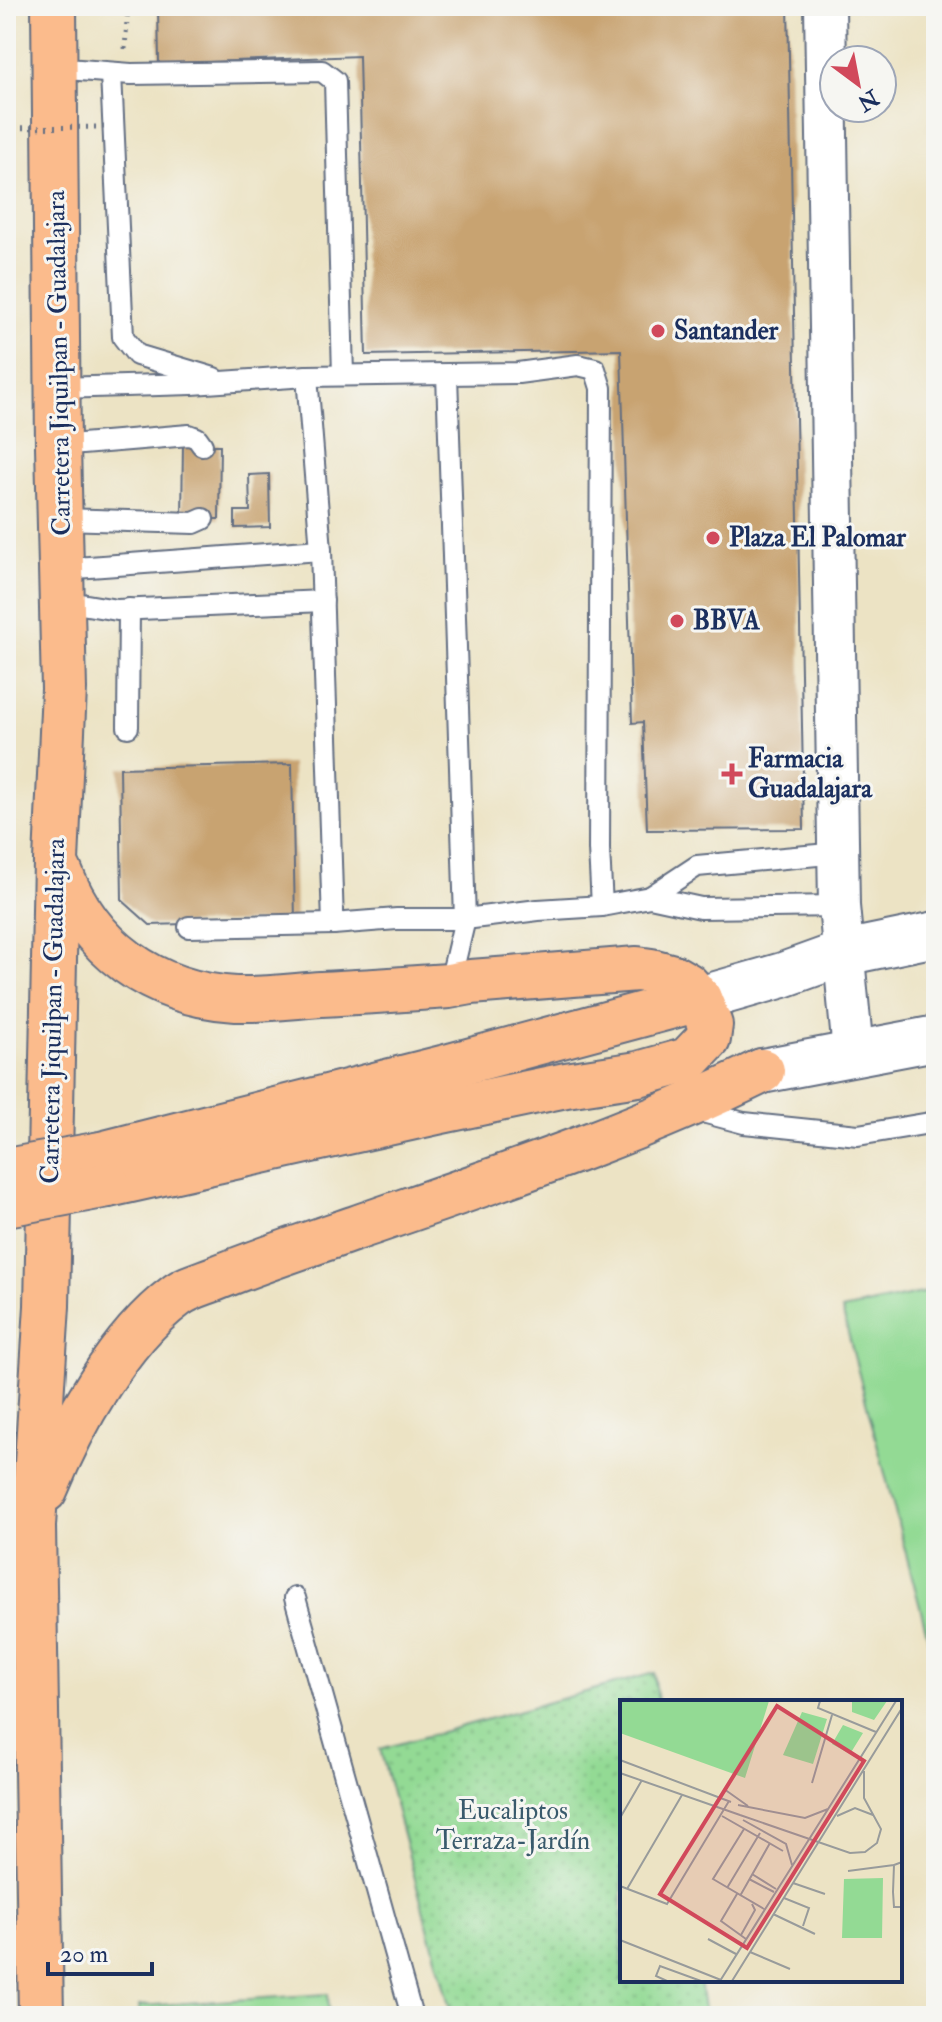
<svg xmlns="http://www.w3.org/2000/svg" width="942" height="2022" viewBox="0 0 942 2022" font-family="'IM FELL Double Pica',serif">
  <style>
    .grass { fill: #93da94; stroke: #578479; stroke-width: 2 }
    .park { fill: url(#park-dots); stroke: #578479; stroke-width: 2 }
    .building { fill: #c8a371 }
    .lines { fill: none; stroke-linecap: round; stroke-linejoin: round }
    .service-casing { stroke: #646e82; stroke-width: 24 }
    .minor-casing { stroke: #646e82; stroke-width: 44 }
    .tertiary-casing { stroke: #646e82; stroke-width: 48 }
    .trunk-casing { stroke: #646e82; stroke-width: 48 }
    .path { stroke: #646e82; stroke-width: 5; stroke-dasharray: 2 6; stroke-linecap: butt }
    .service { stroke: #fff; stroke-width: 20 }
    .minor { stroke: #fff; stroke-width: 40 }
    .tertiary { stroke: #fff; stroke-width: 44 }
    .trunk { stroke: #fbbb8c; stroke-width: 44 }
    .trunk-bridge-casing { stroke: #646e82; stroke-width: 48; stroke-linecap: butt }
    .path-bridge { stroke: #646e82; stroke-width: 5; stroke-dasharray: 2 6; stroke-linecap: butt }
    .trunk-bridge { stroke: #fbbb8c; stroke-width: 44 }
    .poi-dot { fill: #d1495b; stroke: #f6f6f2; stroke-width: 3 }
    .labels { text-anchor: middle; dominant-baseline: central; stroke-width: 6; stroke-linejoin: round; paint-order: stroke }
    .poi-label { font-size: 26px; font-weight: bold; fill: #1b2f5e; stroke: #f6f6f2; text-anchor: start }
    .street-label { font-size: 26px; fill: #1b2f5e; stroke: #f6f6f2 }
    .park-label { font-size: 26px; fill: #395a6c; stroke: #f6f6f2 }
    .inset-road { fill: none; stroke: #989b9b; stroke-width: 2 }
    .view { fill: #d1495b; fill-opacity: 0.15; stroke: #d1495b; stroke-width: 4 }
    .inset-edge { fill: none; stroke: #1b2f5e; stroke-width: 4 }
  </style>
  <defs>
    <pattern id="park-dots" width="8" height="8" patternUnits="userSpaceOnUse" patternTransform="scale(2)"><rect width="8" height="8" fill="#93da94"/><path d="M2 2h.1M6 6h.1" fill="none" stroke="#7ebb82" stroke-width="1.8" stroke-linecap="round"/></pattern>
  </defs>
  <rect width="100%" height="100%" fill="#f6f6f2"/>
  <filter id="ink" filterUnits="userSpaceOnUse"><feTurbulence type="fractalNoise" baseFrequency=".0125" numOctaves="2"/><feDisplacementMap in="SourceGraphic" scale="16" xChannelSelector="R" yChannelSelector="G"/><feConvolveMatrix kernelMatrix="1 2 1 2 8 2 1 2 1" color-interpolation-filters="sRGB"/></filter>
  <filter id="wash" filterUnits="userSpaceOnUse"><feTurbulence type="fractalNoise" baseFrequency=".006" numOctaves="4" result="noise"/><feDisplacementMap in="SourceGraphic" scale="32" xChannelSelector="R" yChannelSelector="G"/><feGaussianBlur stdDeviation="1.8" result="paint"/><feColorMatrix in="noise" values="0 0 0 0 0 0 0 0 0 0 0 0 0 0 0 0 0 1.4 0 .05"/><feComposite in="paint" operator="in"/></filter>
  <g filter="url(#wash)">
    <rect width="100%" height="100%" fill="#ece3c4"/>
    <g class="grass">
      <path d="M936,1290v378l-94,-358z"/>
      <path d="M328,1994l1,22h-189l-1,-10z"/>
    </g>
    <path class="park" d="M654,1673l4,29h-36v278h78l5,36h-253l-72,-267z"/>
    <g id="blocks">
      <g class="building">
        <path d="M158,6h630l16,823 -157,1 -4,-108 -11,1 -11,-373 -255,5 -7,-299 -200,8z"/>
        <path d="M183,445h37l-1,74h-37z"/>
        <path d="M269,474l1,53 -35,1v-17h15l-1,-36z"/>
        <path d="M292,764l3,157 -145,4 -28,-25 -2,-132z"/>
      </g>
    </g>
  </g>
  <g filter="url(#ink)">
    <use href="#blocks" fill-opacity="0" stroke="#646e82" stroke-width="2"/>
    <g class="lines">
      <defs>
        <g id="service">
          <path d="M54,68l77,6 191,-3 13,10 8,294"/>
          <path d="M111,73l12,264 14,18 77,23"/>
          <path d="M447,375l18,544 -16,67"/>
          <path d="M307,376l14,174 12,374"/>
          <path d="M59,388l133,-4 115,-8 211,-3 60,-8 17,4 6,19 -2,461 3,57"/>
          <path d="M58,446l131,-11 8,3 5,7"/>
          <path d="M62,519l132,4 9,-4"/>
          <path d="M62,569l259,-19"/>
          <path d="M63,601l54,9 206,-9"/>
          <path d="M128,727l1,-118"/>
          <path d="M650,897l47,-31 142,-13"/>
          <path d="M189,927l144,-3 64,-5h68l73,-9 64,-4 48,-9 51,11 138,-2"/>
          <path d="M695,1110l49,13 114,12 78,-13"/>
          <path d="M295,1598l117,418"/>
        </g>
        <path id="minor" d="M825,6l14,900 14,146"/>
        <g id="tertiary">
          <path d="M699,999l84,-24 61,-22 92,-19"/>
          <path d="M762,1071l174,-33"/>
        </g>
        <g id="trunk">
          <path d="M59,870c30,78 93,124 177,129 28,1 57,-3 85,-5 43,-2 85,-5 128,-8l22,-4 166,-13 14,2 22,6 14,8 12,14 11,26 -2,14 -20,21 -50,14 -72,11 -129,27 -329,73"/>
          <path d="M101,1154l345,-87 253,-68"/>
          <path d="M45,1490c27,-66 73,-151 131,-194 10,-8 25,-12 38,-17 47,-19 95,-35 142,-51 138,-48 276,-93 406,-157"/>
          <path d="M41,2016l-8,-490 14,-220 9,-445 8,-172 -6,-243 -4,-440"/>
        </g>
      </defs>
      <use href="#service" class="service-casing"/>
      <use href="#minor" class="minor-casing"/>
      <use href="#tertiary" class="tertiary-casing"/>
      <use href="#trunk" class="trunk-casing"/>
      <path class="path" d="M125,49l3,-43"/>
      <use href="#service" class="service"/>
      <use href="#minor" class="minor"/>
      <use href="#tertiary" class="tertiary"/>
      <use href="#trunk" class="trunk"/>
      <defs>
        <g id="trunk-bridge">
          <path d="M6,1171l95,-17"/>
          <path d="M6,1204l102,-19"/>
        </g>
      </defs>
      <use href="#trunk-bridge" class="trunk-bridge-casing"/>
      <path class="path-bridge" d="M6,128l98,-1"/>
      <use href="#trunk-bridge" class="trunk-bridge"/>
    </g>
  </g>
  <g class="poi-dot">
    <circle cx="658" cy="331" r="8"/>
    <circle cx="713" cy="538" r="8"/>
    <circle cx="677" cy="621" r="8"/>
    <path d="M728 762h8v8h8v8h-8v8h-8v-8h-8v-8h8z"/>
  </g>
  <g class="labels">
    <g class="poi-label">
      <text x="674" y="331">Santander</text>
      <text x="729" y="538">Plaza El Palomar</text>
      <text x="693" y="621">BBVA</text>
      <text x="748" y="759">Farmacia<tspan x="748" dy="30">Guadalajara</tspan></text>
    </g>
    <g class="street-label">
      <text transform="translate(59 363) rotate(-91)">Carretera Jiquilpan - Guadalajara</text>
      <text transform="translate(53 1011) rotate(-89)">Carretera Jiquilpan - Guadalajara</text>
    </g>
    <g class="park-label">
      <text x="513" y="1811">Eucaliptos<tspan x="513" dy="30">Terraza-Jardín</tspan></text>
    </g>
  </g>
  <g transform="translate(620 1700)">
    <rect width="282" height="282" fill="#ece3c4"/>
    <path d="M0,1h149l-24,77 -125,-45zM232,1h35l-13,19 -22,-8zM223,25l20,8 -13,21 -18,-10zM263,178l-1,60h-40l2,-59z" fill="#93da94"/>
    <path d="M182,12l25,7 -14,45 -30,-9z" fill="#93da94"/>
    <path class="inset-road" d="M200,1l-2,7 58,24M0,60l111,42M0,73l120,42M192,83l20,-68M104,89l24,17M118,105l67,13 23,-9M120,115l110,38 15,-1 12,-9 4,-14 -17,-31v-27M102,116l61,35M217,116l18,-8 18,7M0,118l22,-38M123,120l43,24 6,21M124,129l-31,50 51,30M282,162l-8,3 -1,27 1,15h8M228,171l46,-6M132,174l24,15M129,179l25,13M173,183l32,11M0,186l47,18 62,-103M107,188l33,-55M7,189l55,-94M117,194l-16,27 25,18M120,196l30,-53M164,198l25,10 -6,18M153,214l42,20M121,235l14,-25 -3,-6M88,239l28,15M0,240l101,40M130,252l40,17M47,281l-11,-5 4,-10 41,15M100,281l176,-280M112,281l170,-273"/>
    <path class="view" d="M157,6l87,55 -117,187 -87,-54z"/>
    <rect width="282" height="282" class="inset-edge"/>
  </g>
  <rect width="942" height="2022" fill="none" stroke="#f6f6f2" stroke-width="32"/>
  <g transform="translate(858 84) rotate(148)"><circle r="38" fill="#f6f6f2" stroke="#9ea6b7" stroke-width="2"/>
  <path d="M0-6L14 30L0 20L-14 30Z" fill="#d1495b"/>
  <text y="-12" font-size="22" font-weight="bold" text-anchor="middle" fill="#1b2f5e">N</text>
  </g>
  <path d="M48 1962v12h104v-12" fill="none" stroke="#1b2f5e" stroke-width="4"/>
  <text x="60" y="1962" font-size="24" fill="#1b2f5e" stroke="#f6f6f2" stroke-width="6" paint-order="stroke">20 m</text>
</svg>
